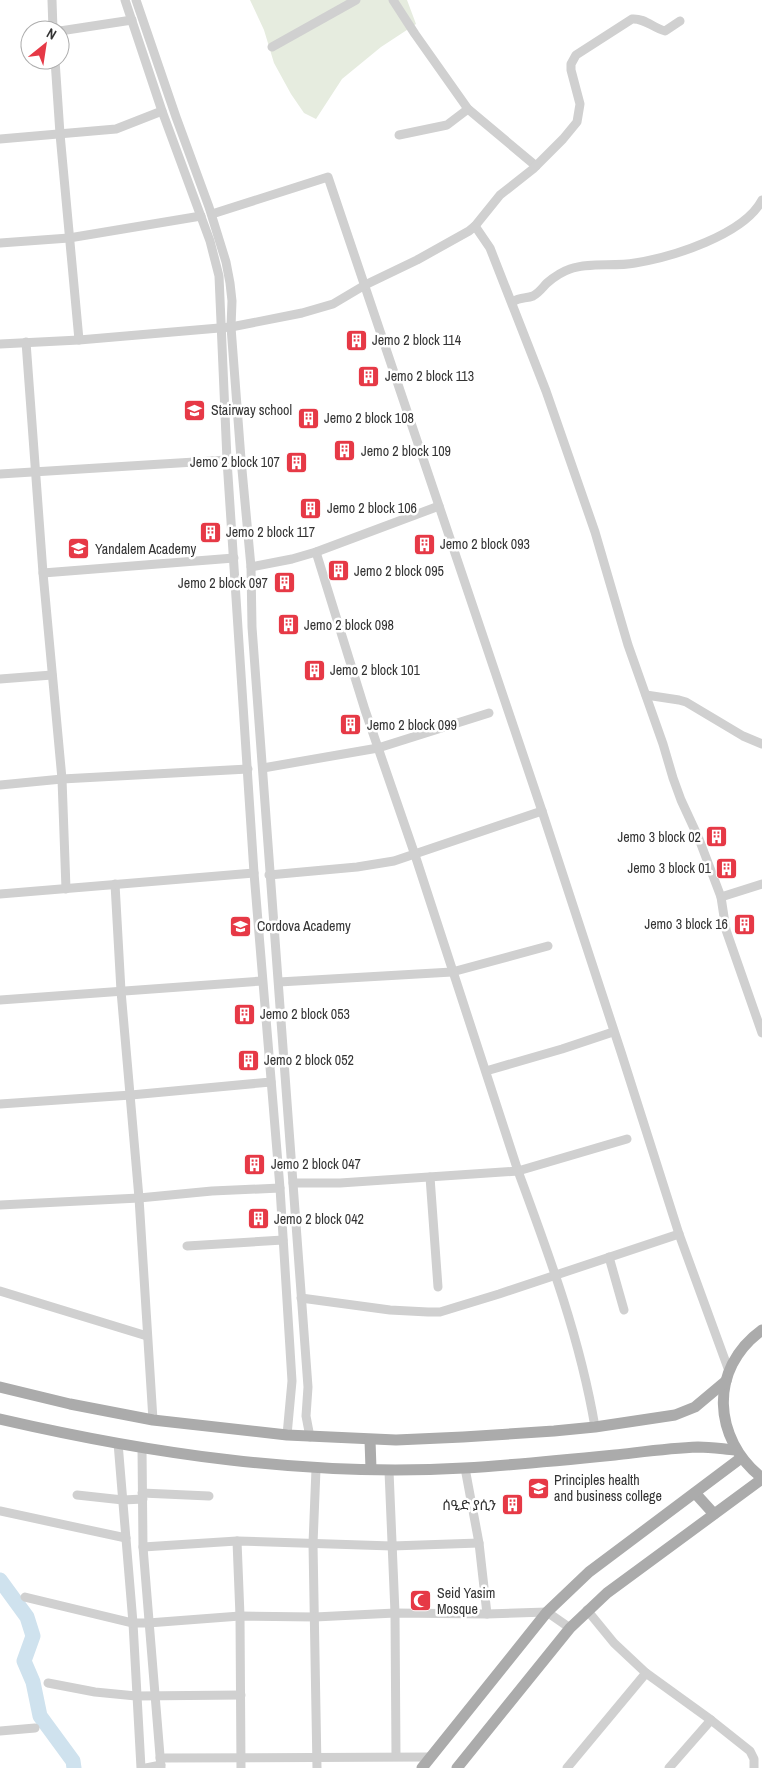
<svg xmlns="http://www.w3.org/2000/svg" width="762" height="1768" viewBox="0 0 762 1768" font-family="'Archivo Narrow','Noto Sans Ethiopic',sans-serif">
  <style>
    .green { fill: #e6ecdf }
    .lines { fill: none; stroke-linecap: round; stroke-linejoin: round }
    .river { stroke: #cfe2ee; stroke-width: 15 }
    .minor { stroke: #d0d0d0; stroke-width: 9 }
    .major { stroke: #ababab; stroke-width: 11 }
    .labels { text-anchor: middle; dominant-baseline: central; stroke-width: 5; stroke-linejoin: round; paint-order: stroke }
    .poi-label { font-size: 14px; fill: #333; stroke: #fff; text-anchor: start }
  </style>
  <rect width="100%" height="100%" fill="#fff"/>
  <path class="green" d="M250,0h157l9,24 -35,23 -39,32 -26,40 -12,-6 -13,-19 -17,-31 -10,-33z"/>
  <g class="lines">
    <path class="river" d="M0,1580l27,37 6,19 -9,25 9,21 7,34 33,45 1,7"/>
    <g class="minor">
      <path d="M52,0l1,30"/>
      <path d="M125,0l37,111 48,130 9,35 8,184 27,413 26,315 12,193 -5,54"/>
      <path d="M136,0l40,117 33,90 17,55 4,21 2,18 -1,26 10,132 10,108 1,60 56,760 -2,29 4,21"/>
      <path d="M393,0l22,34 53,75 68,57"/>
      <path d="M60,31l72,-11"/>
      <path d="M272,47l84,-47"/>
      <path d="M55,60l5,74 19,206"/>
      <path d="M399,135l48,-10 21,-16"/>
      <path d="M0,139l116,-10 46,-18"/>
      <path d="M212,214l116,-37 214,634 79,241 58,182 50,137"/>
      <path d="M475,226l15,22 56,143 49,141 33,113 35,99 10,34 8,22 18,39 22,58 5,33 36,103"/>
      <path d="M0,243l69,-5 132,-22"/>
      <path d="M512,302c9,-6 14,-3 21,-6 6,-3 10,-9 14,-13 7,-6 14,-11 23,-14 20,-7 44,-2 65,-6 37,-6 109,-28 127,-63"/>
      <path d="M26,342l17,231 19,206 4,110"/>
      <path d="M0,344l79,-4 152,-13 71,-14 31,-9 32,-19 52,-25 52,-29 6,-5 25,-31 33,-26 30,-30 14,-17 3,-18 -9,-34v-6l5,-9 56,-36c13,-1 21,9 33,12l15,-10"/>
      <path d="M0,474l227,-14"/>
      <path d="M251,567l41,-8 24,-7 123,-46"/>
      <path d="M43,573l191,-15"/>
      <path d="M0,679l52,-4"/>
      <path d="M646,695l33,5 7,2 57,34 19,8"/>
      <path d="M263,768l115,-20 111,-35"/>
      <path d="M0,785l62,-6 186,-10"/>
      <path d="M269,875l88,-8 37,-6 148,-50"/>
      <path d="M115,884l6,107 18,207 14,222"/>
      <path d="M0,894l254,-21"/>
      <path d="M721,897l41,-13"/>
      <path d="M279,982l173,-10 96,-26"/>
      <path d="M0,1000l262,-19"/>
      <path d="M486,1071l76,-22 51,-17"/>
      <path d="M0,1104l131,-9 140,-13"/>
      <path d="M430,1177l8,110"/>
      <path d="M293,1183h47l178,-12 -103,-316 -50,-145 -49,-158"/>
      <path d="M0,1205l139,-7 73,-7 68,-3"/>
      <path d="M187,1246l96,-6"/>
      <path d="M609,1257l15,53"/>
      <path d="M0,1291l147,45"/>
      <path d="M301,1298l89,12 38,2h12l59,-18 180,-60"/>
      <path d="M595,1427c-15,-89 -46,-172 -77,-256l109,-32"/>
      <path d="M118,1443l15,180 8,145"/>
      <path d="M142,1448l1,99 18,221"/>
      <path d="M465,1468l14,75 8,71"/>
      <path d="M316,1469l-3,75 4,224"/>
      <path d="M389,1471l6,142 1,143"/>
      <path d="M142,1493l67,3"/>
      <path d="M77,1495l46,5 20,-1"/>
      <path d="M0,1511l126,27"/>
      <path d="M237,1541l3,75 1,152"/>
      <path d="M143,1547l94,-6 155,5 87,-3"/>
      <path d="M25,1597l108,26h15l92,-7 75,1 80,-4 92,1 60,-2 23,16"/>
      <path d="M587,1610l27,33 32,30 65,47 39,31 4,8v9"/>
      <path d="M48,1683l47,9 41,4 105,-1"/>
      <path d="M0,1731l35,-3"/>
      <path d="M160,1758l271,-1"/>
      <path d="M146,1768l15,-3"/>
      <path d="M567,1768l79,-95"/>
      <path d="M669,1768l42,-48"/>
    </g>
    <g class="major">
      <path d="M762,1330c-54,39 -49,109 0,148"/>
      <path d="M0,1387l70,17 83,16 134,15 109,5 67,-3 91,-6 41,-4 80,-12 20,-8 31,-26"/>
      <path d="M0,1419c152,35 308,58 464,49 51,-3 101,-8 151,-13 27,-3 55,-7 83,-8 12,0 25,2 37,3"/>
      <path d="M370,1440l1,29"/>
      <path d="M695,1493l19,21"/>
      <path d="M422,1768l125,-156 42,-40 152,-114"/>
      <path d="M457,1768l113,-140 37,-35 155,-114"/>
    </g>
  </g>
  <defs>
    <symbol id="building-square" viewBox="-11 -11 22 22"><rect x="-9" y="-9" width="18" height="18" rx="4" fill="#e63946" stroke="#fff"/><path d="M-4-6H4V6H1V3H-1V6H-4ZM-2.5-4.3h1.7v1.8h-1.7ZM.8-4.3h1.7v1.8H.8ZM-2.5-1h1.7V.8h-1.7ZM.8-1h1.7V.8H.8Z" fill="#fff"/></symbol>
    <symbol id="school-square" viewBox="-11 -11 22 22"><rect x="-9" y="-9" width="18" height="18" rx="4" fill="#e63946" stroke="#fff"/><path d="M0-5L7-2L0 1L-7-2ZM-4 1L0 2.5L4 1V4Q0 6-4 4Z" fill="#fff"/></symbol>
    <symbol id="university-square" viewBox="-11 -11 22 22"><rect x="-9" y="-9" width="18" height="18" rx="4" fill="#e63946" stroke="#fff"/><path d="M0-5L7-2L0 1L-7-2ZM-4 1L0 2.5L4 1V4Q0 6-4 4Z" fill="#fff"/></symbol>
    <symbol id="mosque-square" viewBox="-11 -11 22 22"><rect x="-9" y="-9" width="18" height="18" rx="4" fill="#e63946" stroke="#fff"/><path d="M3.5-4.9A6 6 0 1 0 3.5 4.9A5 5 0 1 1 3.5-4.9Z" fill="#fff"/></symbol>
  </defs>
  <g fill-rule="evenodd">
    <use href="#building-square" x="344" y="328" width="25" height="25"/>
    <use href="#building-square" x="356" y="364" width="25" height="25"/>
    <use href="#school-square" x="182" y="398" width="25" height="25"/>
    <use href="#building-square" x="296" y="406" width="25" height="25"/>
    <use href="#building-square" x="332" y="438" width="25" height="25"/>
    <use href="#building-square" x="284" y="450" width="25" height="25"/>
    <use href="#building-square" x="298" y="496" width="25" height="25"/>
    <use href="#building-square" x="198" y="520" width="25" height="25"/>
    <use href="#building-square" x="412" y="532" width="25" height="25"/>
    <use href="#school-square" x="66" y="536" width="25" height="25"/>
    <use href="#building-square" x="326" y="558" width="25" height="25"/>
    <use href="#building-square" x="272" y="570" width="25" height="25"/>
    <use href="#building-square" x="276" y="612" width="25" height="25"/>
    <use href="#building-square" x="302" y="658" width="25" height="25"/>
    <use href="#building-square" x="338" y="712" width="25" height="25"/>
    <use href="#building-square" x="704" y="824" width="25" height="25"/>
    <use href="#building-square" x="714" y="856" width="25" height="25"/>
    <use href="#building-square" x="732" y="912" width="25" height="25"/>
    <use href="#school-square" x="228" y="914" width="25" height="25"/>
    <use href="#building-square" x="232" y="1002" width="25" height="25"/>
    <use href="#building-square" x="236" y="1048" width="25" height="25"/>
    <use href="#building-square" x="242" y="1152" width="25" height="25"/>
    <use href="#building-square" x="246" y="1206" width="25" height="25"/>
    <use href="#university-square" x="526" y="1476" width="25" height="25"/>
    <use href="#building-square" x="500" y="1492" width="25" height="25"/>
    <use href="#mosque-square" x="408" y="1588" width="25" height="25"/>
  </g>
  <g class="labels">
    <g class="poi-label">
      <text x="372" y="340">Jemo 2 block 114</text>
      <text x="385" y="376">Jemo 2 block 113</text>
      <text x="211" y="410">Stairway school</text>
      <text x="324" y="418">Jemo 2 block 108</text>
      <text x="361" y="451">Jemo 2 block 109</text>
      <text x="280" y="462" text-anchor="end">Jemo 2 block 107</text>
      <text x="327" y="508">Jemo 2 block 106</text>
      <text x="226" y="532">Jemo 2 block 117</text>
      <text x="440" y="544">Jemo 2 block 093</text>
      <text x="95" y="549">Yandalem Academy</text>
      <text x="354" y="571">Jemo 2 block 095</text>
      <text x="268" y="583" text-anchor="end">Jemo 2 block 097</text>
      <text x="304" y="625">Jemo 2 block 098</text>
      <text x="330" y="670">Jemo 2 block 101</text>
      <text x="367" y="725">Jemo 2 block 099</text>
      <text x="701" y="837" text-anchor="end">Jemo 3 block 02</text>
      <text x="711" y="868" text-anchor="end">Jemo 3 block 01</text>
      <text x="728" y="924" text-anchor="end">Jemo 3 block 16</text>
      <text x="257" y="926">Cordova Academy</text>
      <text x="260" y="1014">Jemo 2 block 053</text>
      <text x="264" y="1060">Jemo 2 block 052</text>
      <text x="271" y="1164">Jemo 2 block 047</text>
      <text x="274" y="1219">Jemo 2 block 042</text>
      <text x="554" y="1480">Principles health<tspan x="554" dy="16">and business college</tspan></text>
      <text x="496" y="1505" text-anchor="end">ሰዒድ ያሲን</text>
      <text x="437" y="1593">Seid Yasim<tspan x="437" dy="16">Mosque</tspan></text>
    </g>
  </g>
  <g transform="translate(45 45) rotate(30)"><circle r="24" fill="#ffffff" stroke="#adadad"/>
  <path d="M0-4L9 19L0 12L-9 19Z" fill="#e63946"/>
  <text y="-8" font-size="14" font-weight="bold" text-anchor="middle" fill="#333333">N</text>
  </g>
</svg>
